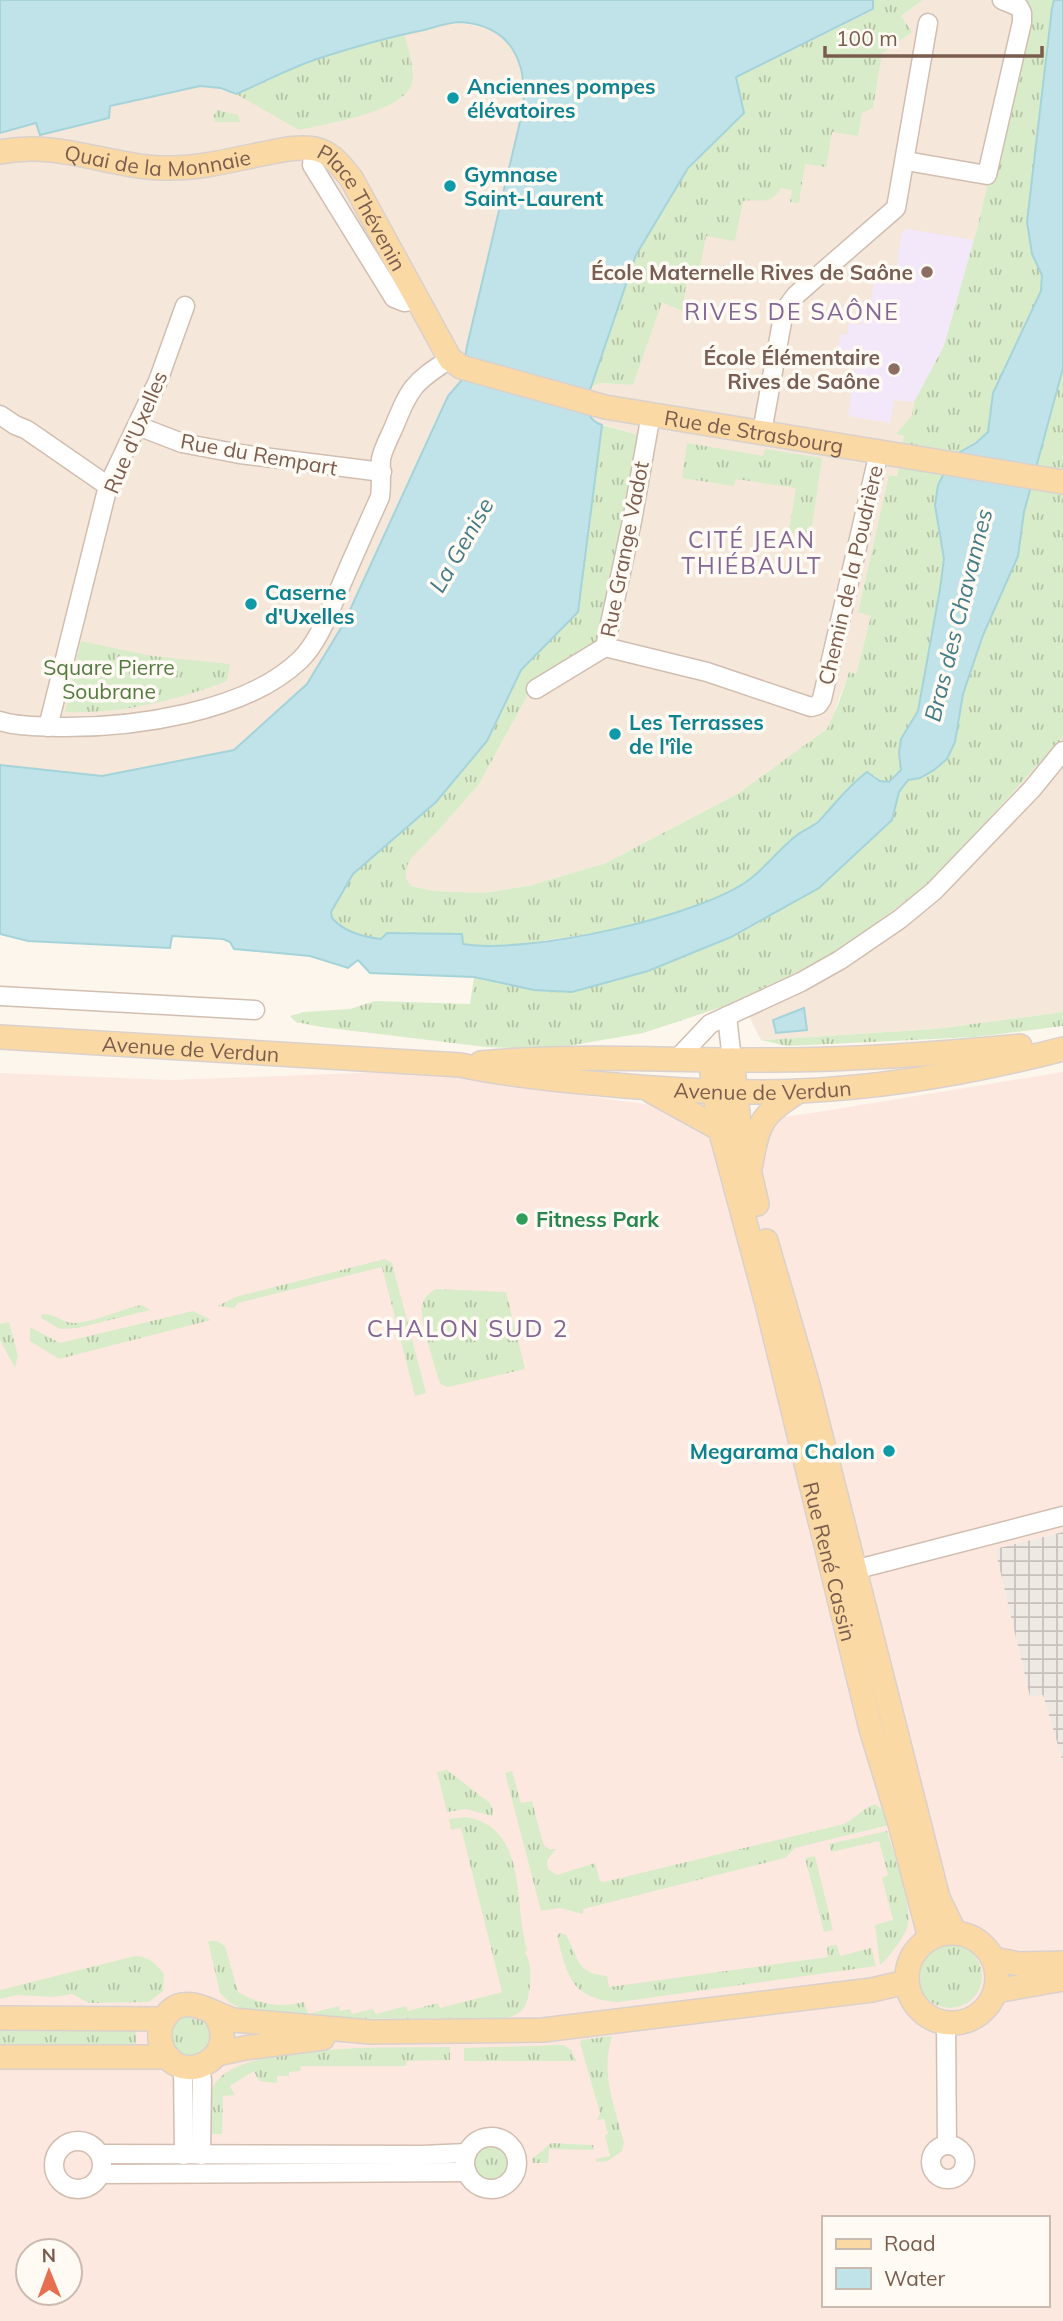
<svg xmlns="http://www.w3.org/2000/svg" width="1063" height="2321" viewBox="0 0 1063 2321" font-family="Mulish,sans-serif">
  <style>
    .residential { fill: #f5e8da }
    .commercial { fill: #fde8e0; fill-rule: evenodd }
    .industrial { fill: url(#industrial-grid) }
    .education { fill: #f3e8fa }
    .grass { fill: url(#grass-tufts) }
    .water { fill: #bfe3e8; stroke: #a5d3da; stroke-width: 2 }
    .lines { fill: none; stroke-linecap: round; stroke-linejoin: round }
    .minor-casing { stroke: #d1beb0; stroke-width: 21 }
    .major-casing { stroke: #dad1cd; stroke-width: 26 }
    .minor { stroke: #fff; stroke-width: 18 }
    .major { stroke: #fbd9a5; stroke-width: 23 }
    .culture-dot { fill: #0f9aa8; stroke: #fffaf3; stroke-width: 2.5 }
    .education-dot { fill: #8d6e63; stroke: #fffaf3; stroke-width: 2.5 }
    .leisure-dot { fill: #2e9e5b; stroke: #fffaf3; stroke-width: 2.5 }
    .labels { text-anchor: middle; dominant-baseline: central; stroke-width: 7; stroke-linejoin: round; paint-order: stroke }
    .culture-label { font-size: 21px; font-weight: bold; fill: #0d838f; stroke: #fffaf3; text-anchor: start }
    .street-label { font-size: 21px; fill: #7a5c4d; stroke: #fffaf3 }
    .education-label { font-size: 21px; font-weight: bold; fill: #785e54; stroke: #fffaf3; text-anchor: end }
    .park-label { font-size: 21px; fill: #537a41; stroke: #fffaf3 }
    .leisure-label { font-size: 21px; font-weight: bold; fill: #27864d; stroke: #fffaf3; text-anchor: start }
    .neighbourhood-label { font-size: 23px; letter-spacing: 2px; fill: #846695; stroke: #fffaf3 }
    .water-label { font-size: 23px; font-style: italic; fill: #437c86; stroke: #fffaf3 }
    .quarter-label { font-size: 24px; letter-spacing: 2px; fill: #846695; stroke: #fffaf3 }
  </style>
  <defs>
    <pattern id="industrial-grid" width="8" height="8" patternUnits="userSpaceOnUse" patternTransform="scale(1.75)"><rect width="8" height="8" fill="#efe9e4"/><path d="M0 4h8M4 0v8" fill="none" stroke="#c7c0bb"/></pattern>
    <pattern id="grass-tufts" width="24" height="20" patternUnits="userSpaceOnUse" patternTransform="scale(1.75)"><rect width="24" height="20" fill="#d8ecc9"/><path d="M3 7l-1-3M5 7V3M7 7l1-3M15 17l-1-3M17 17v-4M19 17l1-3" fill="none" stroke="#b4c2a5"/></pattern>
  </defs>
  <rect width="100%" height="100%" fill="#fdf6ec"/>
  <g class="residential">
    <path d="M923,0h100l6,8 -51,217 -34,121 -30,56 -2,13 -15,19 7,2 10,11v21l-17,8 -7,-1 -32,136 13,5 -15,58 -7,-2 -21,57 -89,64 -133,70 -78,23 -45,7 -48,-2 -24,-5 -5,-8 1,-12 4,-9 27,-26 41,-47 52,-95 38,-23 70,-231 -46,-13 -5,-8 3,-27 8,-4 34,2 33,-96 24,-55 211,-218z"/>
    <path d="M459,22l29,7 21,12 13,27 3,22 -2,19 -56,237 -6,35 -13,15 -104,228 -37,60 -73,66 -132,26 -102,-11v-632l37,-10 3,12 70,-29 90,-20 21,2 16,6 167,-60z"/>
    <path d="M1063,737v275l-128,17 -174,11 -12,-24 38,-39 51,-27 92,-66z"/>
  </g>
  <path class="commercial" d="M411,1071l261,37 31,19 109,-14 251,-41v460l-68,17 35,148 13,-3 20,68v559h-1063v-1248l171,7zM823,2218h224v87h-224zM28,2251h42v42h-42z"/>
  <path class="industrial" d="M1063,1532v230l-20,-67 -13,2 -35,-148z"/>
  <path class="education" d="M907,229l67,11 -30,106 -30,56 -20,-2 -4,23 -42,-7 9,-59 -21,-3 4,-20 7,1 2,-12 12,2 2,-14 6,1 6,-36 12,2 2,-12 8,1 4,-33z"/>
  <g class="grass">
    <path d="M873,0h50l-22,16 11,16 -30,21 -9,55 -11,5 -4,23 -26,-4 -6,35 -21,-3 -6,39 -9,-1 2,-12 -11,-2c-10,19 -23,10 -38,13l-8,40 -29,-5 -6,31 -11,-1 -7,45 -20,-9 -29,83 -34,-2 -8,4 -2,6 46,-138 53,-87 56,-55 -8,-36 137,-67z"/>
    <path d="M1023,0h31l-23,186 1,68 10,21 -1,16 -48,102 -5,39 -12,11 -23,13 -50,-13 1,-7 -8,-2 16,-19 2,-13 30,-56 34,-121 51,-217z"/>
    <path d="M404,34c4,14 11,34 8,49 -7,29 -88,41 -113,47l-63,-36 82,-36z"/>
    <path d="M217,110l21,5 2,7h-25l-2,-6z"/>
    <path d="M1063,368v369l-133,147 -92,66 -51,27 -65,30 -79,26 -81,14 -32,2 -44,-2 -165,-20 -25,-5 -6,-6 14,-4 46,-3 25,-8 95,3 4,-27 60,13 114,-19 83,-34 88,-49 79,-89 1,-7 9,-12 12,-2 39,-57 4,-27 20,-59 35,-79 6,-44z"/>
    <path d="M602,425l37,10 -33,186 -6,19 -69,49 -52,95 -41,47 -27,27 -4,8 -1,12 5,8 24,5 48,2 45,-7 78,-23 133,-70 88,-64 12,-27 10,-30 7,2 15,-58 -13,-4 31,-137 8,1 2,-8 46,2 -7,15 -3,20 9,54 -4,30 -22,122 -17,28 -2,14 2,17 -12,12 -8,-1 -7,-6 -51,40c-7,10 -19,14 -29,23 -15,13 -30,32 -47,43 -59,36 -132,50 -199,59 -28,5 -57,9 -85,4l-1,-9c-38,2 -103,15 -130,-17l-1,-6 22,-38 83,-72 51,-61 34,-71 57,-58z"/>
    <path d="M687,443l76,13 2,-7 57,9 -10,68h-3l-2,12 -18,-7 7,-43 -60,-9 -2,7 -52,-8z"/>
    <path d="M81,641l71,15 78,8 -3,17c-52,20 -106,33 -162,31z"/>
    <path d="M1063,1012v14l-87,11 -189,9 -26,-6 174,-11z"/>
    <path d="M385,1259l7,4 34,130 -11,3 -33,-129 -144,36 -4,5 -16,-2 17,-9z"/>
    <path d="M436,1289l70,3 19,77 -77,18 -8,-3c-5,-19 -20,-61 -18,-78 1,-8 7,-13 14,-17z"/>
    <path d="M142,1305l8,5 -72,18 -18,1 -19,-11 1,-4c13,-1 20,9 33,9 20,-1 46,-14 67,-18z"/>
    <path d="M193,1311l18,9 -152,39 -29,-18v-14l30,16z"/>
    <path d="M9,1322l9,34 -3,12 -15,-28v-16z"/>
    <path d="M447,1770l43,33 3,7 -1,6 -26,-7 -19,3 -10,-40z"/>
    <path d="M512,1771l9,32 11,-2c2,7 10,42 13,45 4,4 5,3 11,3l-9,12 1,8 9,6 38,-12 5,18 4,1 240,-58c11,-5 20,-17 31,-20l9,7 5,14 -94,23 -10,10 -202,51v5l-23,-6 -19,3 -36,-138z"/>
    <path d="M466,1817c63,11 47,87 61,133l-2,3c8,10 6,39 1,51 -4,8 -11,12 -19,14l-189,1 -68,-6 -20,-10 -10,-10 -12,-52h9l8,5 13,46c22,13 42,16 66,10l4,12 31,-8 1,5 10,-2 2,5 21,-5 3,5 30,-8 2,5 30,-8 2,5 62,-16 -41,-164 -10,2 -2,-11z"/>
    <path d="M887,1831c6,21 25,73 21,93 -2,11 -19,34 -28,41l-5,-40 18,-5 -11,-42 6,-3 -9,-34 -48,11 -2,-8z"/>
    <path d="M815,1856l18,74 -9,2 -19,-74z"/>
    <path d="M560,1933l6,2c14,24 9,38 41,41l2,11 219,-30 -1,-11 10,-1 3,11 31,-8 5,18 -257,36c-48,-3 -51,-25 -62,-66z"/>
    <circle cx="950" cy="1976" r="32"/>
    <path d="M135,1956c13,0 22,8 29,18l-1,17 -14,11 -60,1 -17,-9 -19,3 -36,-2 -17,4v-9z"/>
    <path d="M188,2014l14,2 13,16 -12,25h-20l-13,-16c2,-14 4,-21 18,-27z"/>
    <path d="M136,2022v28h-136v-26z"/>
    <path d="M612,2036c-12,37 3,71 12,107l-2,8 -14,10 -12,1v-3l14,-3 -5,-21 3,-1 -4,-15 -7,1 3,-7 -20,-70 1,-3z"/>
    <path d="M564,2045l7,5 5,11h-112v-13z"/>
    <path d="M450,2047v13l-43,1 -1,5h-105l-1,5 -11,1v4h-12v7l-18,-2 -5,-10 -24,15 5,9 -12,1 -1,38h-14c0,-15 -2,-39 8,-52 29,-40 186,-34 234,-35z"/>
    <path d="M551,2143l42,2 1,5 -45,-1 -1,14h-15l-1,-4z"/>
    <circle cx="491" cy="2162" r="18"/>
  </g>
  <g class="water">
    <path d="M0,0h873v9l-137,68 8,36 -56,55 -52,87 -47,138c-1,15 -4,26 13,32l-24,187 -57,58 -34,71 -51,61 -83,72 -22,38 1,6c12,14 31,19 49,21l6,-6 75,1 1,10c61,11 238,-27 287,-65 17,-13 30,-31 47,-44 6,-5 16,-8 22,-14 16,-17 30,-36 48,-49l13,9 9,1 12,-12 -2,-17 2,-14 17,-28 22,-122 4,-30 -9,-54 3,-20 15,-29 23,-13 12,-11 5,-39 48,-102 1,-16 -10,-21 -5,-32 25,-214 2,-8h9v368l-39,144 -6,44 -35,79 -20,59 -8,48 -8,17 -13,11 -14,8 -12,2 -9,12 -7,28 -73,68 -88,49 -83,34 -76,21 -38,-2 -60,-13 -104,-4 -12,-13 -10,8 -38,-12 -76,-7 -4,-7 -7,-3 -51,-3 -2,12 -142,-7 -28,-7v-169l102,11 132,-26 73,-66 37,-61 104,-227 13,-15 6,-35 56,-237c5,-46 -11,-83 -62,-87 -12,0 -26,5 -37,8 -35,7 -70,17 -104,28 -28,9 -56,24 -84,36l-15,-6 -21,-2 -90,20 -1,12 -69,17 -4,-12 -36,10z"/>
    <path d="M804,1008l3,22 -31,3 -3,-13z"/>
  </g>
  <g class="lines">
    <defs>
      <g id="minor">
        <path d="M314,149l-2,16 82,133 10,4 14,-2"/>
        <path d="M906,161l81,14 35,-153v-9l-3,-6 -17,-7"/>
        <path d="M0,415l15,10 12,5 81,56"/>
        <path d="M138,426l44,17 58,11 142,18"/>
        <path d="M762,432l22,-121 12,-16 100,-87 32,-185"/>
        <path d="M605,647l102,25 104,35 7,-2 4,-6 57,-247"/>
        <path d="M536,689l69,-42 27,-126 19,-107"/>
        <path d="M0,721c19,6 39,5 58,6 73,1 187,-14 242,-67 19,-19 28,-46 39,-70 13,-31 27,-62 41,-93 2,-13 0,-25 1,-38 2,-10 8,-21 12,-30 17,-41 19,-46 57,-70"/>
        <path d="M48,727l60,-241 50,-105 27,-75"/>
        <path d="M0,996l255,14"/>
        <path d="M727,1016l5,44"/>
        <path d="M677,1059l33,-35 91,-42 39,-22 60,-41 34,-28 98,-102 31,-38"/>
        <path d="M854,1570l209,-54"/>
        <path d="M946,2024l1,121"/>
        <path d="M183,2066l1,89"/>
        <path d="M200,2067l2,13 -1,75"/>
        <circle cx="491" cy="2163" r="26"/>
        <circle cx="78" cy="2165" r="24"/>
        <circle cx="948" cy="2162" r="17"/>
        <path d="M100,2154l322,1 45,-2"/>
        <path d="M101,2174l366,-2"/>
      </g>
      <g id="major">
        <path id="s1" d="M0,152c62,-12 112,17 171,16 32,0 64,-9 96,-15 15,-3 32,-7 48,-4 16,3 26,17 36,29l99,181 11,8 144,40 458,75"/>
        <path id="s2" d="M0,1037l460,28c48,10 94,15 143,19 65,6 132,10 197,7 88,-4 178,-20 263,-42"/>
        <path id="s3" d="M710,1060l10,69 47,175 104,425 29,95 30,114"/>
        <path d="M732,1060l8,71 17,73"/>
        <path d="M481,1063c95,-9 192,-2 288,-3 84,0 167,-6 251,-14"/>
        <path d="M651,1091l69,38"/>
        <path d="M751,1164c7,-42 11,-50 48,-73"/>
        <path d="M766,1241l42,144 130,513 17,35"/>
        <circle cx="952" cy="1978" r="45"/>
        <path d="M993,1959l26,5 44,-1"/>
        <path d="M996,1991l67,-12"/>
        <path d="M214,2013c30,44 -32,76 -51,37 -4,-9 -4,-19 -1,-27 16,-35 48,-11 71,-3l138,12 172,-2 329,-40 34,-8"/>
        <path d="M0,2018l164,1"/>
        <path d="M217,2054l28,-6 78,-10"/>
        <path d="M0,2057h168"/>
      </g>
    </defs>
    <use href="#minor" class="minor-casing"/>
    <use href="#major" class="major-casing"/>
    <use href="#minor" class="minor"/>
    <use href="#major" class="major"/>
  </g>
  <g class="culture-dot">
    <circle cx="453" cy="98" r="7"/>
    <circle cx="450" cy="186" r="7"/>
    <circle cx="251" cy="604" r="7"/>
    <circle cx="615" cy="734" r="7"/>
    <circle cx="889" cy="1451" r="7"/>
  </g>
  <g class="education-dot">
    <circle cx="927" cy="272" r="7"/>
    <circle cx="894" cy="369" r="7"/>
  </g>
  <circle class="leisure-dot" cx="522" cy="1219" r="7"/>
  <g class="labels">
    <g class="culture-label">
      <text x="467" y="86">Anciennes pompes<tspan x="467" dy="24">élévatoires</tspan></text>
      <text x="464" y="174">Gymnase<tspan x="464" dy="24">Saint-Laurent</tspan></text>
      <text x="265" y="592">Caserne<tspan x="265" dy="24">d'Uxelles</tspan></text>
      <text x="629" y="722">Les Terrasses<tspan x="629" dy="24">de l'île</tspan></text>
      <text x="875" y="1451" text-anchor="end">Megarama Chalon</text>
    </g>
    <g class="street-label">
      <text stroke="none"><textPath href="#s1" startOffset="159">Quai de la Monnaie</textPath></text>
      <text stroke="none"><textPath href="#s1" startOffset="396">Place Thévenin</textPath></text>
      <text stroke="none"><textPath href="#s1" startOffset="886">Rue de Strasbourg</textPath></text>
      <text transform="translate(135 432) rotate(-67)">Rue d'Uxelles</text>
      <text transform="translate(259 454) rotate(10)">Rue du Rempart</text>
      <text transform="translate(624 549) rotate(-79)">Rue Grange Vadot</text>
      <text transform="translate(850 575) rotate(-77)">Chemin de la Poudrière</text>
      <text stroke="none"><textPath href="#s2" startOffset="191">Avenue de Verdun</textPath></text>
      <text stroke="none"><textPath href="#s2" startOffset="765">Avenue de Verdun</textPath></text>
      <text stroke="none"><textPath href="#s3" startOffset="516">Rue René Cassin</textPath></text>
    </g>
    <g class="education-label">
      <text x="913" y="272">École Maternelle Rives de Saône</text>
      <text x="880" y="357">École Élémentaire<tspan x="880" dy="24">Rives de Saône</tspan></text>
    </g>
    <g class="park-label">
      <text x="109" y="667">Square Pierre<tspan x="109" dy="24">Soubrane</tspan></text>
    </g>
    <g class="leisure-label">
      <text x="536" y="1219">Fitness Park</text>
    </g>
    <g class="neighbourhood-label">
      <text x="792" y="311">RIVES DE SAÔNE</text>
      <text x="752" y="539">CITÉ JEAN<tspan x="752" dy="26">THIÉBAULT</tspan></text>
    </g>
    <g class="water-label">
      <text transform="translate(461 545) rotate(-60)">La Genise</text>
      <text transform="translate(958 615) rotate(-76)">Bras des Chavannes</text>
    </g>
    <g class="quarter-label">
      <text x="468" y="1328">CHALON SUD 2</text>
    </g>
  </g>
  <rect x="822" y="2216" width="228" height="91" fill="#fffaf3" stroke="#cabbb1" stroke-width="2"/>
  <rect x="836" y="2239" width="35" height="10" fill="#fbd9a5" stroke="#cabbb1" stroke-width="2"/>
  <text x="884" y="2251" font-size="21" fill="#7a5c4d">Road</text>
  <rect x="836" y="2268" width="35" height="21" fill="#bfe3e8" stroke="#cabbb1" stroke-width="2"/>
  <text x="884" y="2286" font-size="21" fill="#7a5c4d">Water</text>
  <g transform="translate(49 2272) rotate(359)"><circle r="33" fill="#fffaf3" stroke="#cabbb1" stroke-width="2"/>
  <path d="M0-5L12 26L0 18L-12 26Z" fill="#e76f51"/>
  <text y="-10" font-size="19" font-weight="bold" text-anchor="middle" fill="#7a5c4d">N</text>
  </g>
  <path d="M825 46v10h217v-10" fill="none" stroke="#7a5c4d" stroke-width="3.5"/>
  <text x="836" y="46" font-size="21" fill="#7a5c4d" stroke="#fffaf3" stroke-width="5" paint-order="stroke">100 m</text>
</svg>
